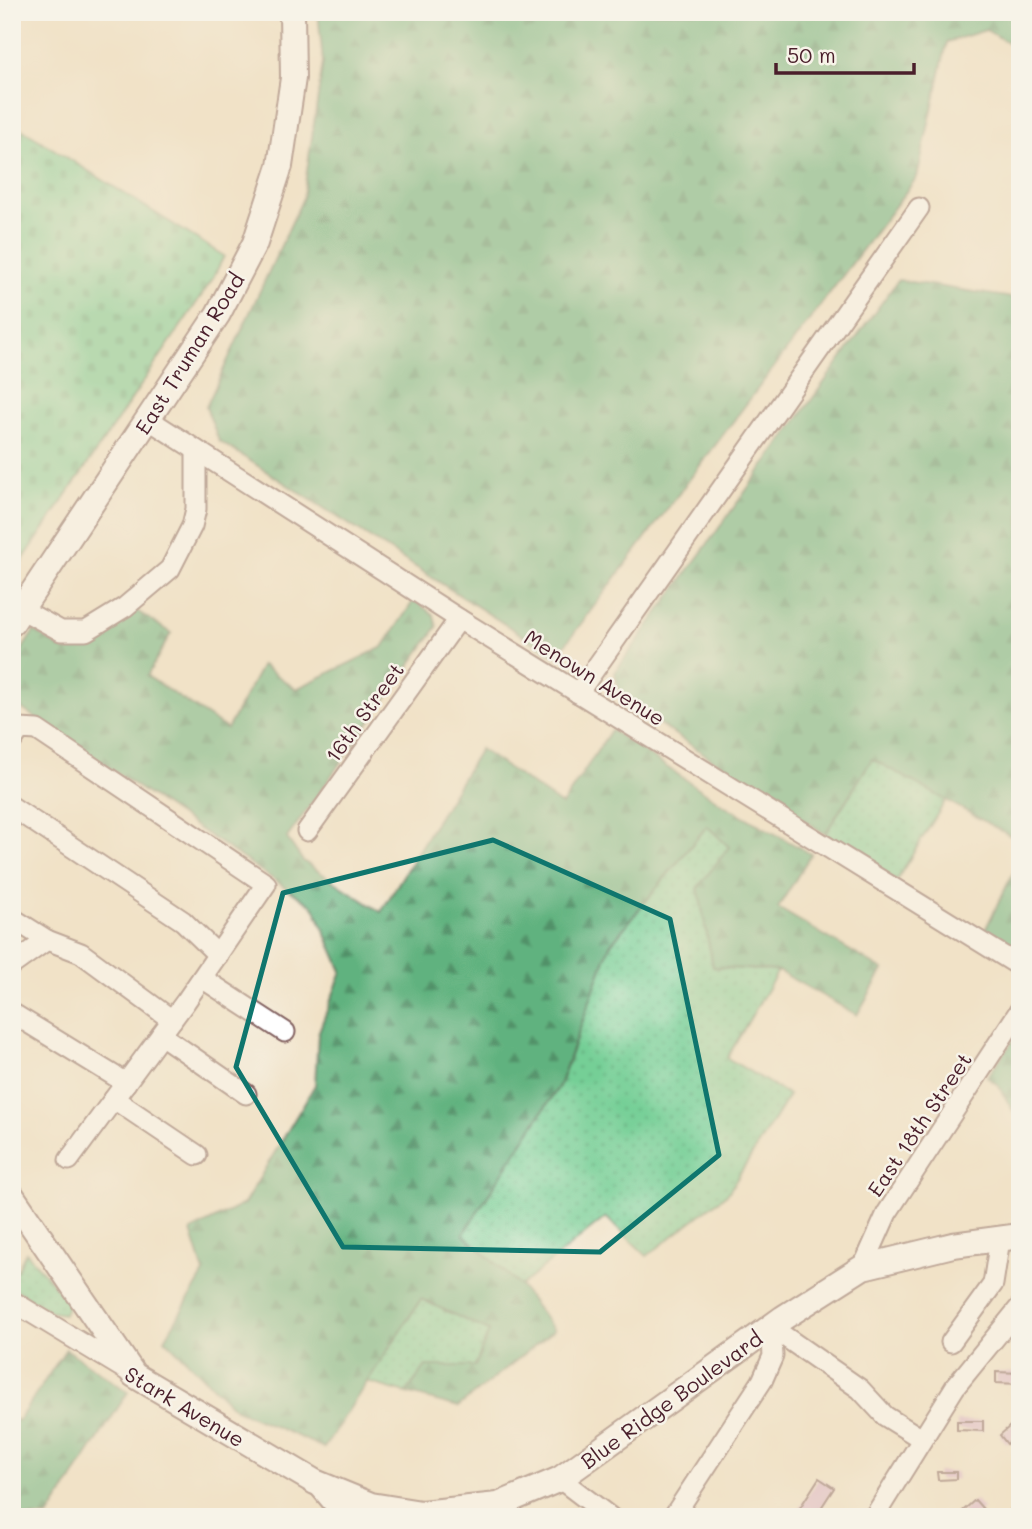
<svg xmlns="http://www.w3.org/2000/svg" width="1032" height="1529" viewBox="0 0 1032 1529" font-family="Mali,sans-serif">
  <style>
    .grass { fill: url(#grass-dots); stroke: #607760; stroke-width: 2 }
    .forest { fill: url(#forest-firs); stroke: #556855; stroke-width: 2 }
    .cemetery { fill: url(#cemetery-stones); stroke: #607760; stroke-width: 2 }
    .building { fill: #d5a5c8 }
    .lines { fill: none; stroke-linecap: round; stroke-linejoin: round }
    .minor-casing { stroke: #846362; stroke-width: 23 }
    .major-casing { stroke: #846362; stroke-width: 28 }
    .minor { stroke: #fff; stroke-width: 19 }
    .major { stroke: #fff; stroke-width: 24 }
    .marked { fill: none; stroke: #0f766e; stroke-width: 5; stroke-linejoin: round }
    .labels { text-anchor: middle; dominant-baseline: central; stroke-width: 5; stroke-linejoin: round; paint-order: stroke }
    .street-label { font-size: 21px; fill: #4a1f2b; stroke: #f7f3e8 }
  </style>
  <defs>
    <pattern id="grass-dots" width="8" height="8" patternUnits="userSpaceOnUse" patternTransform="scale(1.75)"><rect width="8" height="8" fill="#75cf96"/><path d="M2 2h.1M6 6h.1" fill="none" stroke="#67b181" stroke-width="1.8" stroke-linecap="round"/></pattern>
    <pattern id="forest-firs" width="22" height="20" patternUnits="userSpaceOnUse" patternTransform="scale(1.75)"><rect width="22" height="20" fill="#60b27f"/><path d="M5 1l3.5 6h-7zM16 11l3.5 6h-7z" fill="#519068"/></pattern>
    <pattern id="cemetery-stones" width="16" height="16" patternUnits="userSpaceOnUse" patternTransform="scale(1.75)"><rect width="16" height="16" fill="#75cf96"/><path d="M2 7V4a2 2 0 0 1 4 0v3zM10 15v-3a2 2 0 0 1 4 0v3z" fill="#67b181"/></pattern>
  </defs>
  <rect width="100%" height="100%" fill="#f7f3e8"/>
  <filter id="ink" filterUnits="userSpaceOnUse"><feTurbulence type="fractalNoise" baseFrequency=".0143" numOctaves="2"/><feDisplacementMap in="SourceGraphic" scale="14" xChannelSelector="R" yChannelSelector="G"/><feConvolveMatrix kernelMatrix="1 2 1 2 8 2 1 2 1" color-interpolation-filters="sRGB"/></filter>
  <filter id="wash" filterUnits="userSpaceOnUse"><feTurbulence type="fractalNoise" baseFrequency=".00686" numOctaves="4" result="noise"/><feDisplacementMap in="SourceGraphic" scale="28" xChannelSelector="R" yChannelSelector="G"/><feGaussianBlur stdDeviation="1.57" result="paint"/><feColorMatrix in="noise" values="0 0 0 0 0 0 0 0 0 0 0 0 0 0 0 0 0 1.4 0 .05"/><feComposite in="paint" operator="in"/></filter>
  <g filter="url(#wash)">
    <rect width="100%" height="100%" fill="#f1e2c7"/>
    <g class="grass">
      <path d="M872,759l74,41 -50,81 -71,-47z"/>
      <path d="M707,826l23,21 -17,120 65,4 -51,87 62,37 -61,98 -81,63 -41,-39 -86,69 -57,-52 96,-148 51,-141z"/>
      <path d="M26,1252l43,51 -5,11 -13,-2 -39,-25v-19l5,3z"/>
      <path d="M421,1299l69,32 -15,35h-49l-20,27 -39,-11z"/>
    </g>
    <g class="forest">
      <path d="M318,12h702v38l-34,-20 -39,12 -30,135 -361,480 -337,-216 -13,-34 97,-209 20,-136z"/>
      <path d="M898,280l122,19v542l-148,-82 -47,75 -205,-136 -5,-26z"/>
      <path d="M414,600l20,15 3,12 -150,211 16,23 78,51 99,-163 82,56 49,-75 113,75 87,49 -33,54 105,62 -26,45 -79,-44 -65,-4 -15,-80 31,-40 -22,-21 -97,119 -51,141 -96,148 57,52 34,44 -96,77 -52,-14 20,-27h49l14,-35 -68,-32 -97,149 -89,-39 -70,-70 39,-66 -13,-42 53,-27 71,-119 3,-51 24,-63 -28,-64 -302,-205v-37l22,-34 31,20 70,-41 36,23 -24,43 80,53 35,-64 34,24 87,-42z"/>
      <path d="M1020,859v100l-37,-25z"/>
      <path d="M1020,1031v91l-22,-37 -11,-8z"/>
      <path d="M66,1349l62,43 -80,125h-36v-99l6,3z"/>
    </g>
    <path class="cemetery" d="M12,123l212,133 -12,24 -200,296z"/>
    <g id="blocks">
      <g class="building">
        <path d="M996,1372l24,1v11l-24,-1z"/>
        <path d="M1020,1417v15l-13,12 -7,-9z"/>
        <path d="M957,1421h26v10l-26,-1z"/>
        <path d="M937,1472h20v7l-19,1z"/>
        <path d="M819,1478l15,10 -19,29h-21z"/>
        <path d="M975,1500l8,9 -9,8h-18z"/>
      </g>
    </g>
  </g>
  <g filter="url(#ink)">
    <use href="#blocks" fill-opacity="0" stroke="#846362" stroke-width="2"/>
    <g class="lines">
      <defs>
        <g id="minor">
          <path d="M148,419l311,200 559,346 2,5"/>
          <path d="M21,609l40,22h25l39,-24 45,-38 22,-43 4,-17v-59"/>
          <path d="M578,693l341,-485"/>
          <path d="M12,741l8,-12 17,1 229,154 -80,117 -117,159"/>
          <path d="M12,807l171,114 35,34"/>
          <path d="M307,831l152,-212"/>
          <path d="M12,918l35,22"/>
          <path d="M12,965l35,-25 34,13 91,67"/>
          <path d="M202,978l83,54"/>
          <path d="M12,1013l114,70"/>
          <path d="M161,1035l85,59"/>
          <path d="M114,1099l83,56"/>
          <path d="M863,1267l24,-54 133,-203"/>
          <path d="M12,1301l119,72"/>
          <path d="M771,1327l89,62 25,27 37,23"/>
          <path d="M951,1342l42,-58 7,-45"/>
          <path d="M560,1479l50,38"/>
          <path d="M316,1483l21,25 15,9"/>
          <path d="M673,1517l89,-136 11,-25 -2,-29"/>
          <path d="M874,1517l81,-130 65,-80"/>
          <path d="M1018,1517l2,-3"/>
        </g>
        <g id="major">
          <path d="M12,623l206,-309 37,-71 25,-77 13,-88 -1,-66"/>
          <path d="M12,1196l122,179 181,107 56,23 50,8 77,-8 62,-26 223,-161 80,-51 90,-22 67,-9"/>
        </g>
      </defs>
      <use href="#minor" class="minor-casing"/>
      <use href="#major" class="major-casing"/>
      <use href="#minor" class="minor"/>
      <use href="#major" class="major"/>
    </g>
  </g>
  <path d="M0 0H1032V1529H0ZM493,840l177,79 49,236 -119,97 -257,-5 -107,-180 47,-174z" fill="#f1e2c7" fill-opacity=".55" fill-rule="evenodd"/>
  <path class="marked" d="M493,840l177,79 49,236 -119,97 -257,-5 -107,-180 47,-174z"/>
  <g class="labels">
    <g class="street-label">
      <text transform="translate(189 353) rotate(-58)">East Truman Road</text>
      <text transform="translate(595 677) rotate(32)">Menown Avenue</text>
      <text transform="translate(364 712) rotate(-54)">16th Street</text>
      <text transform="translate(919 1124) rotate(-56)">East 18th Street</text>
      <text transform="translate(671 1399) rotate(-36)">Blue Ridge Boulevard</text>
      <text transform="translate(185 1406) rotate(31)">Stark Avenue</text>
    </g>
  </g>
  <rect width="1032" height="1529" fill="none" stroke="#f7f3e8" stroke-width="42"/>
  <path d="M776 63v10h138v-10" fill="none" stroke="#4a1f2b" stroke-width="3.5"/>
  <text x="787" y="63" font-size="21" fill="#4a1f2b" stroke="#f7f3e8" stroke-width="5" paint-order="stroke">50 m</text>
</svg>
